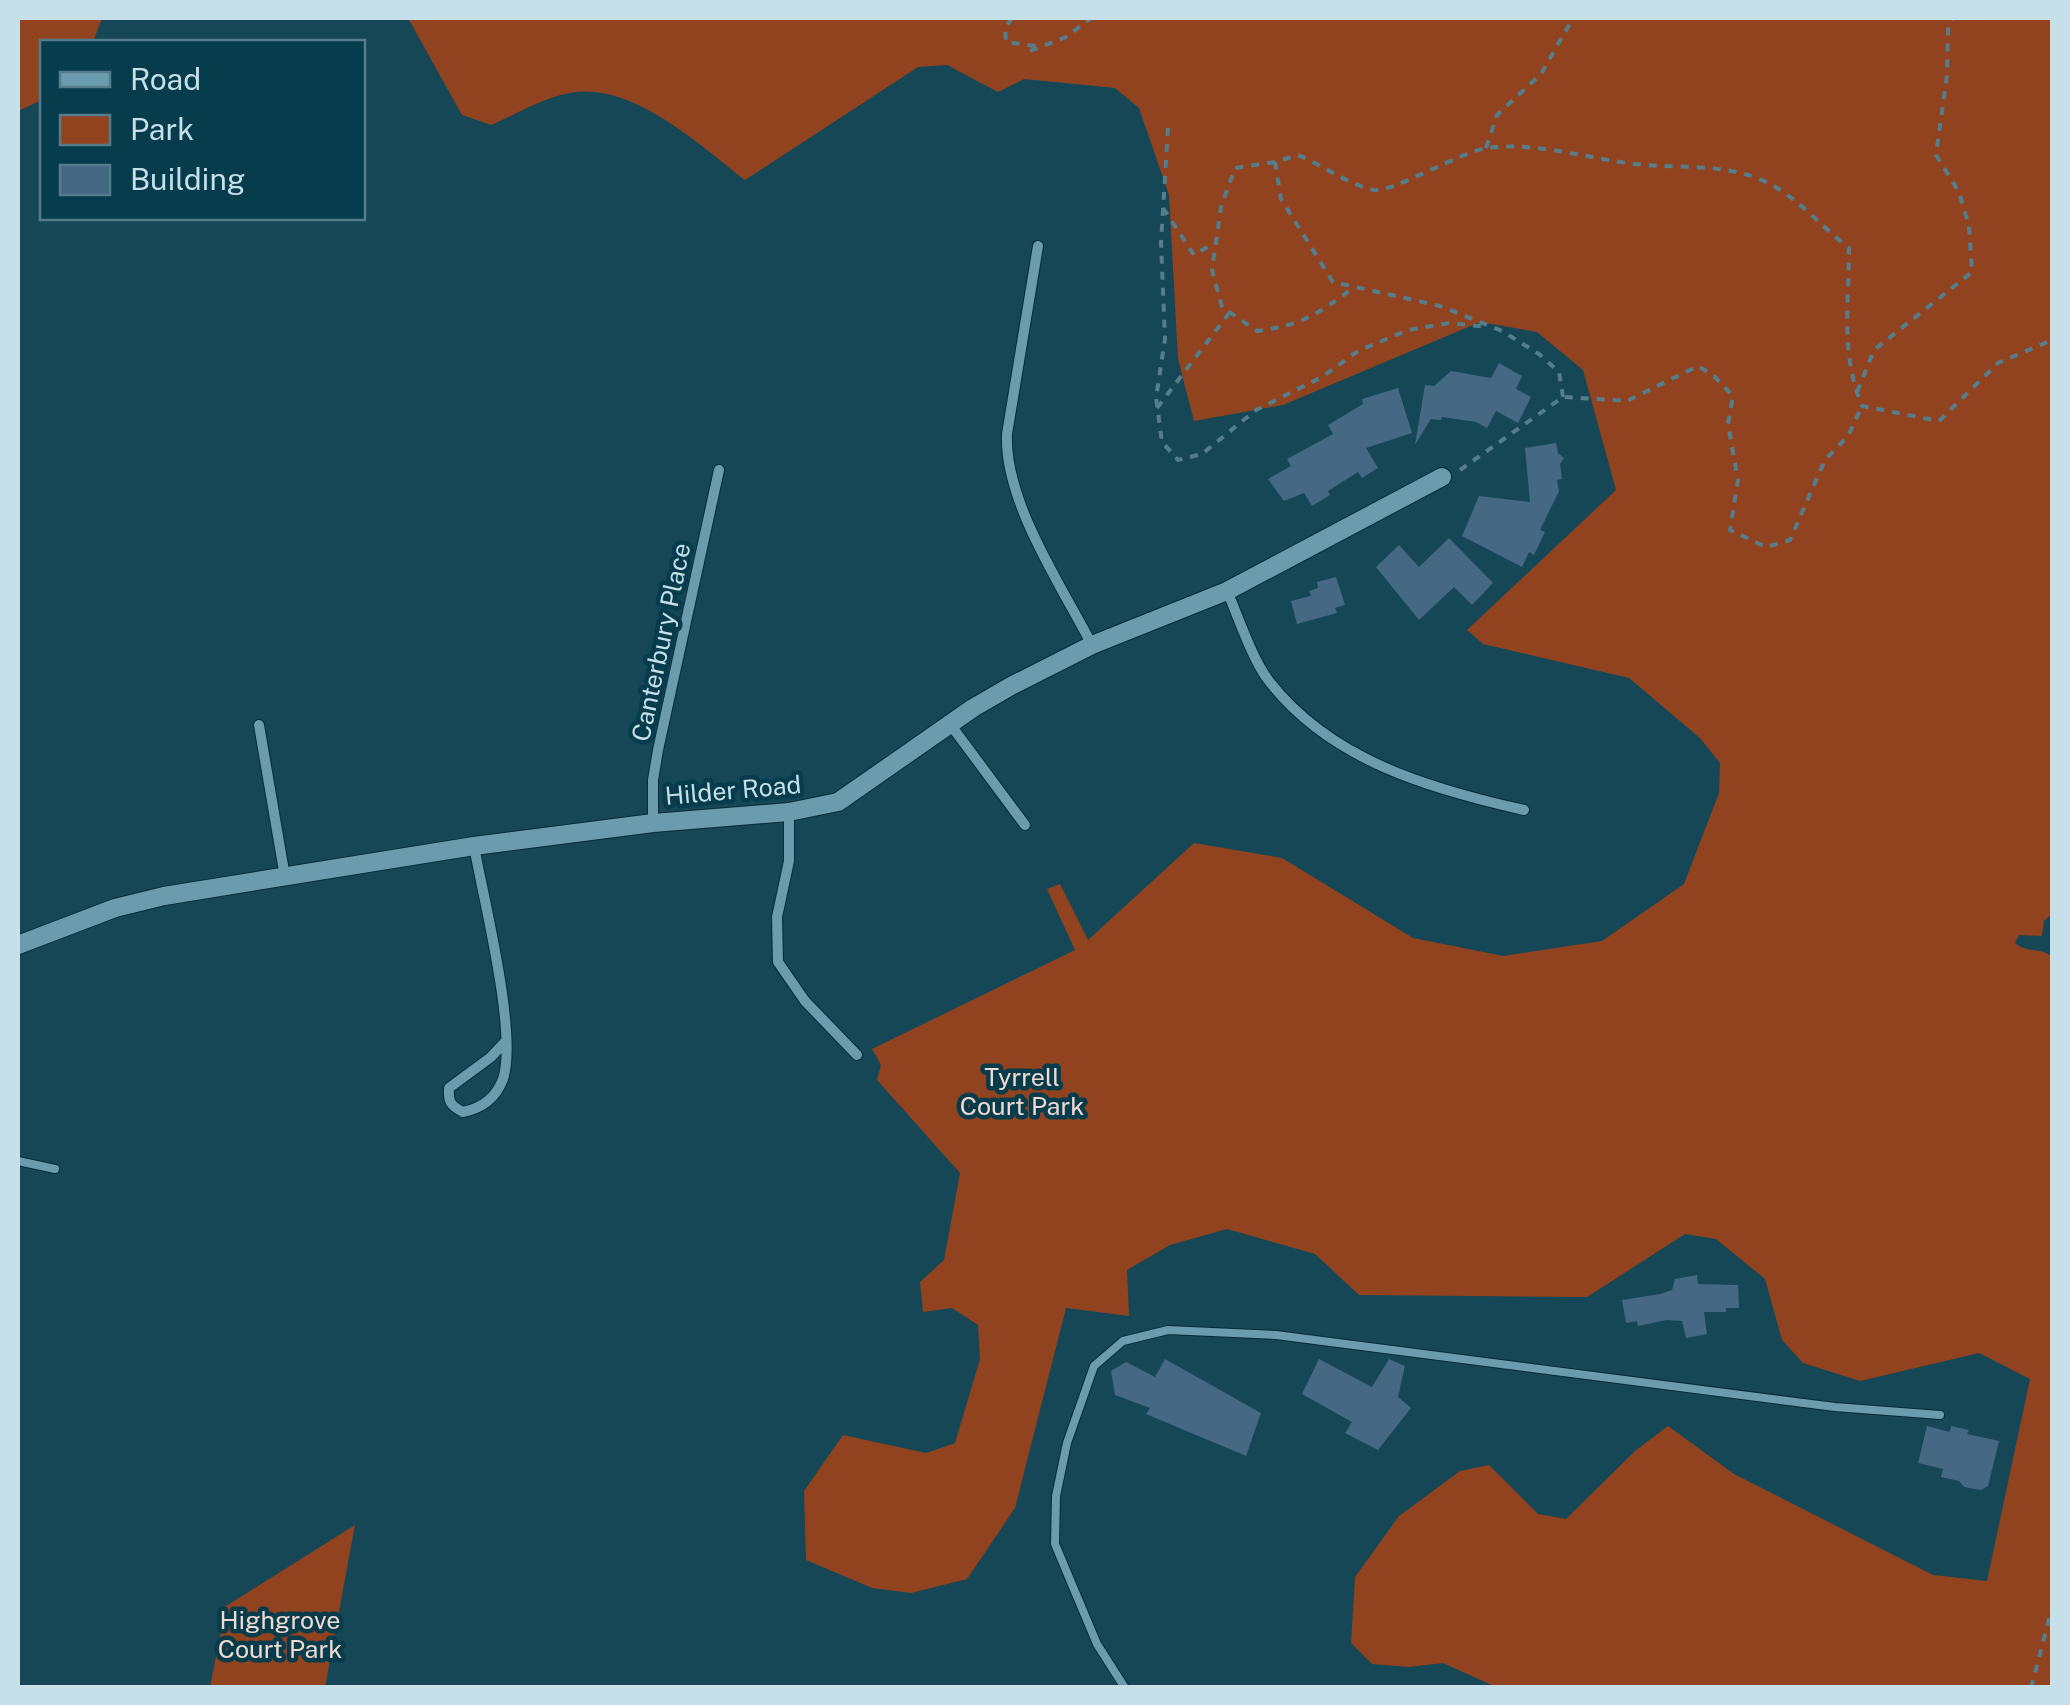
<svg xmlns="http://www.w3.org/2000/svg" width="2070" height="1705" viewBox="0 0 2070 1705" font-family="'Public Sans',sans-serif">
  <style>
    .green { fill: #91431f }
    .building { fill: #456883 }
    .lines { fill: none; stroke-linecap: round; stroke-linejoin: round }
    .service-casing { stroke: #052c38; stroke-width: 10 }
    .minor-casing { stroke: #052c38; stroke-width: 12 }
    .tertiary-casing { stroke: #052c38; stroke-width: 20 }
    .path { stroke: #557e8c; stroke-width: 4; stroke-dasharray: 8 8; stroke-linecap: butt }
    .service { stroke: #6b9cae; stroke-width: 8 }
    .minor { stroke: #6b9cae; stroke-width: 10 }
    .tertiary { stroke: #6b9cae; stroke-width: 18 }
    .labels { text-anchor: middle; dominant-baseline: central; stroke-width: 9; stroke-linejoin: round; paint-order: stroke }
    .street-label { font-size: 25px; fill: #c6dfe8; stroke: #063c4c }
    .park-label { font-size: 25px; fill: #f2dad0; stroke: #063c4c }
  </style>
  <rect width="100%" height="100%" fill="#154757"/>
  <g class="green">
    <path d="M18,18h84l-9,24h-51v58l-24,11z"/>
    <path d="M408,18h1644v896l-8,7 -2,15 -23,-1 -4,8c11,10 26,4 37,14v730h-556l-53,-24 -34,4 -37,-3 -21,-21 4,-66 44,-61 61,-45 29,-6 49,49 28,5 69,-68 33,-25 66,48 199,101 54,6 43,-202 -51,-26 -119,28 -57,-18 -21,-23 -17,-61 -49,-40 -31,-5 -98,63 -228,-2 -44,-41 -88,-25 -57,16 -43,25 2,46 -63,-8 -51,200 -48,71 -56,14 -39,-5 -66,-28 -2,-69 39,-56 83,18 29,-10 25,-84 -2,-34 -26,-17 -29,4 -3,-30 24,-22 16,-87 -83,-93 4,-15 -9,-16 203,-99 -28,-61 13,-5 28,56 106,-97 88,15 131,80 90,18 99,-15 82,-57 35,-91 1,-30 -20,-25 -71,-60 -146,-34 -16,-14 149,-140 -33,-120 -46,-38 -57,-10 -197,83 -89,16 -16,-62 -9,-164 -30,-87 -24,-20 -91,-9 -26,13 -51,-27 -29,2 -173,113c-45,-35 -114,-99 -175,-87 -26,4 -55,22 -79,32l-29,-10z"/>
    <path d="M355,1525l-30,162h-115l16,-81z"/>
  </g>
  <g class="building">
    <path d="M1499,363l23,13 -6,13 15,8 -13,26 -22,-12 -9,17 -11,-6 -34,-5 -1,3 -10,-1 -16,26 10,-60 9,1 17,-15 40,7z"/>
    <path d="M1398,388l14,45 -46,15 12,20 -16,10 -4,-6 -30,19 2,4 -18,11 -8,-13 -20,8 -16,-22 23,-13 -4,-7 46,-25 -5,-9 35,-21 -1,-5z"/>
    <path d="M1556,443l2,10 6,5 -4,6 2,15 -5,1 2,11 -19,39 5,2 -11,23 -5,-3 -7,15 -60,-31 17,-40 51,6 -5,-54z"/>
    <path d="M1449,538l44,45 -21,22 -18,-18 -35,33 -43,-53 23,-22 20,22z"/>
    <path d="M1336,577l9,28 -10,3 2,5 -40,11 -6,-23 20,-5 -2,-5 9,-3 -1,-6z"/>
    <path d="M1697,1275l1,9 40,1 1,23h-13v4h-22l3,22 -21,4 -4,-17 -16,-1 -28,6 -1,-5 -11,2 -4,-23 38,-6 12,-4 3,-11z"/>
    <path d="M1165,1359l96,54 -15,43 -100,-42 4,-6 -35,-13 -4,-24 15,-9 29,15z"/>
    <path d="M1319,1359l53,28 17,-28 16,7 -7,31 13,11 -33,42 -33,-17 7,-11 -50,-28z"/>
    <path d="M1927,1426l23,6 1,-6 18,4 -2,4 32,7 -11,45 -7,4 -17,-3 -5,-6 -18,-4 2,-8 -25,-6z"/>
  </g>
  <g class="lines">
    <defs>
      <g id="service">
        <path d="M18,1161l37,8"/>
        <path d="M1125,1688l-28,-44 -42,-100 1,-48 11,-53 27,-77 29,-25 45,-11 108,5 559,72 105,8"/>
      </g>
      <g id="minor">
        <path d="M1038,246l-31,188c-3,67 54,151 85,211"/>
        <path d="M1227,591c12,27 25,68 42,90 61,79 161,108 255,129"/>
        <path d="M950,724l75,101"/>
        <path d="M259,725l26,152"/>
        <path d="M789,812v49l-12,56 1,45 27,39 52,54"/>
        <path d="M653,823v-43l5,-30 61,-280"/>
        <path d="M474,846c9,51 44,188 29,233 -7,19 -20,29 -40,33 -12,-6 -15,-10 -14,-24l42,-31 15,-16"/>
      </g>
      <path id="tertiary" d="M18,945l97,-37 49,-12 310,-50 179,-23 136,-11 49,-10 135,-94 38,-22 81,-41 135,-54 215,-114"/>
    </defs>
    <use href="#service" class="service-casing"/>
    <use href="#minor" class="minor-casing"/>
    <use href="#tertiary" class="tertiary-casing"/>
    <g class="path">
      <path d="M1012,18l-7,10 1,14 36,5"/>
      <path d="M1030,51l36,-14 25,-19"/>
      <path d="M1168,128l-7,115 4,96 -9,59 6,44 16,18 24,-6 54,-44 66,-33 36,-26 50,-21 42,-7 37,4"/>
      <path d="M1486,148l11,-33 44,-41 32,-56"/>
      <path d="M1275,162l-40,6 -14,39 -9,63 10,37 35,24c45,-6 61,-17 96,-43"/>
      <path d="M1163,208l31,47 20,-12"/>
      <path d="M1857,392l17,-42 98,-78 -3,-46 -10,-34 -23,-37 11,-80 1,-45 5,-12"/>
      <path d="M1563,397l-4,-25 -20,-18 -37,-23 -62,-25 -107,-24 -52,-83 -6,-37 23,-7c26,11 49,29 76,35 17,3 89,-39 113,-42 53,-7 107,13 159,17 40,3 83,-1 120,17 33,16 54,44 83,66 0,57 -9,103 13,158l77,15 59,-58 54,-23"/>
      <path d="M1157,408l73,-96"/>
      <path d="M1460,470l103,-73 64,4 71,-35 16,10 19,20 -5,28 10,56 -8,50 36,17 24,-7 35,-80 23,-24 14,-30"/>
      <path d="M2031,1688l21,-80"/>
    </g>
    <use href="#service" class="service"/>
    <use href="#minor" class="minor"/>
    <use href="#tertiary" class="tertiary"/>
  </g>
  <g class="labels">
    <g class="street-label">
      <text transform="translate(661 642) rotate(-78)">Canterbury Place</text>
      <text transform="translate(733 790) rotate(-5)">Hilder Road</text>
    </g>
    <g class="park-label">
      <text x="1022" y="1077">Tyrrell<tspan x="1022" dy="29">Court Park</tspan></text>
      <text x="280" y="1620">Highgrove<tspan x="280" dy="29">Court Park</tspan></text>
    </g>
  </g>
  <rect width="2070" height="1705" fill="none" stroke="#c6dfe8" stroke-width="40"/>
  <rect x="40" y="40" width="325" height="180" fill="#063c4c" stroke="#537d8a" stroke-width="2.5"/>
  <rect x="60" y="72" width="50" height="15" fill="#6b9cae" stroke="#537d8a" stroke-width="2.5"/>
  <text x="130" y="90" font-size="30" fill="#c6dfe8">Road</text>
  <rect x="60" y="115" width="50" height="30" fill="#91431f" stroke="#537d8a" stroke-width="2.5"/>
  <text x="130" y="140" font-size="30" fill="#c6dfe8">Park</text>
  <rect x="60" y="165" width="50" height="30" fill="#456883" stroke="#537d8a" stroke-width="2.5"/>
  <text x="130" y="190" font-size="30" fill="#c6dfe8">Building</text>
</svg>
